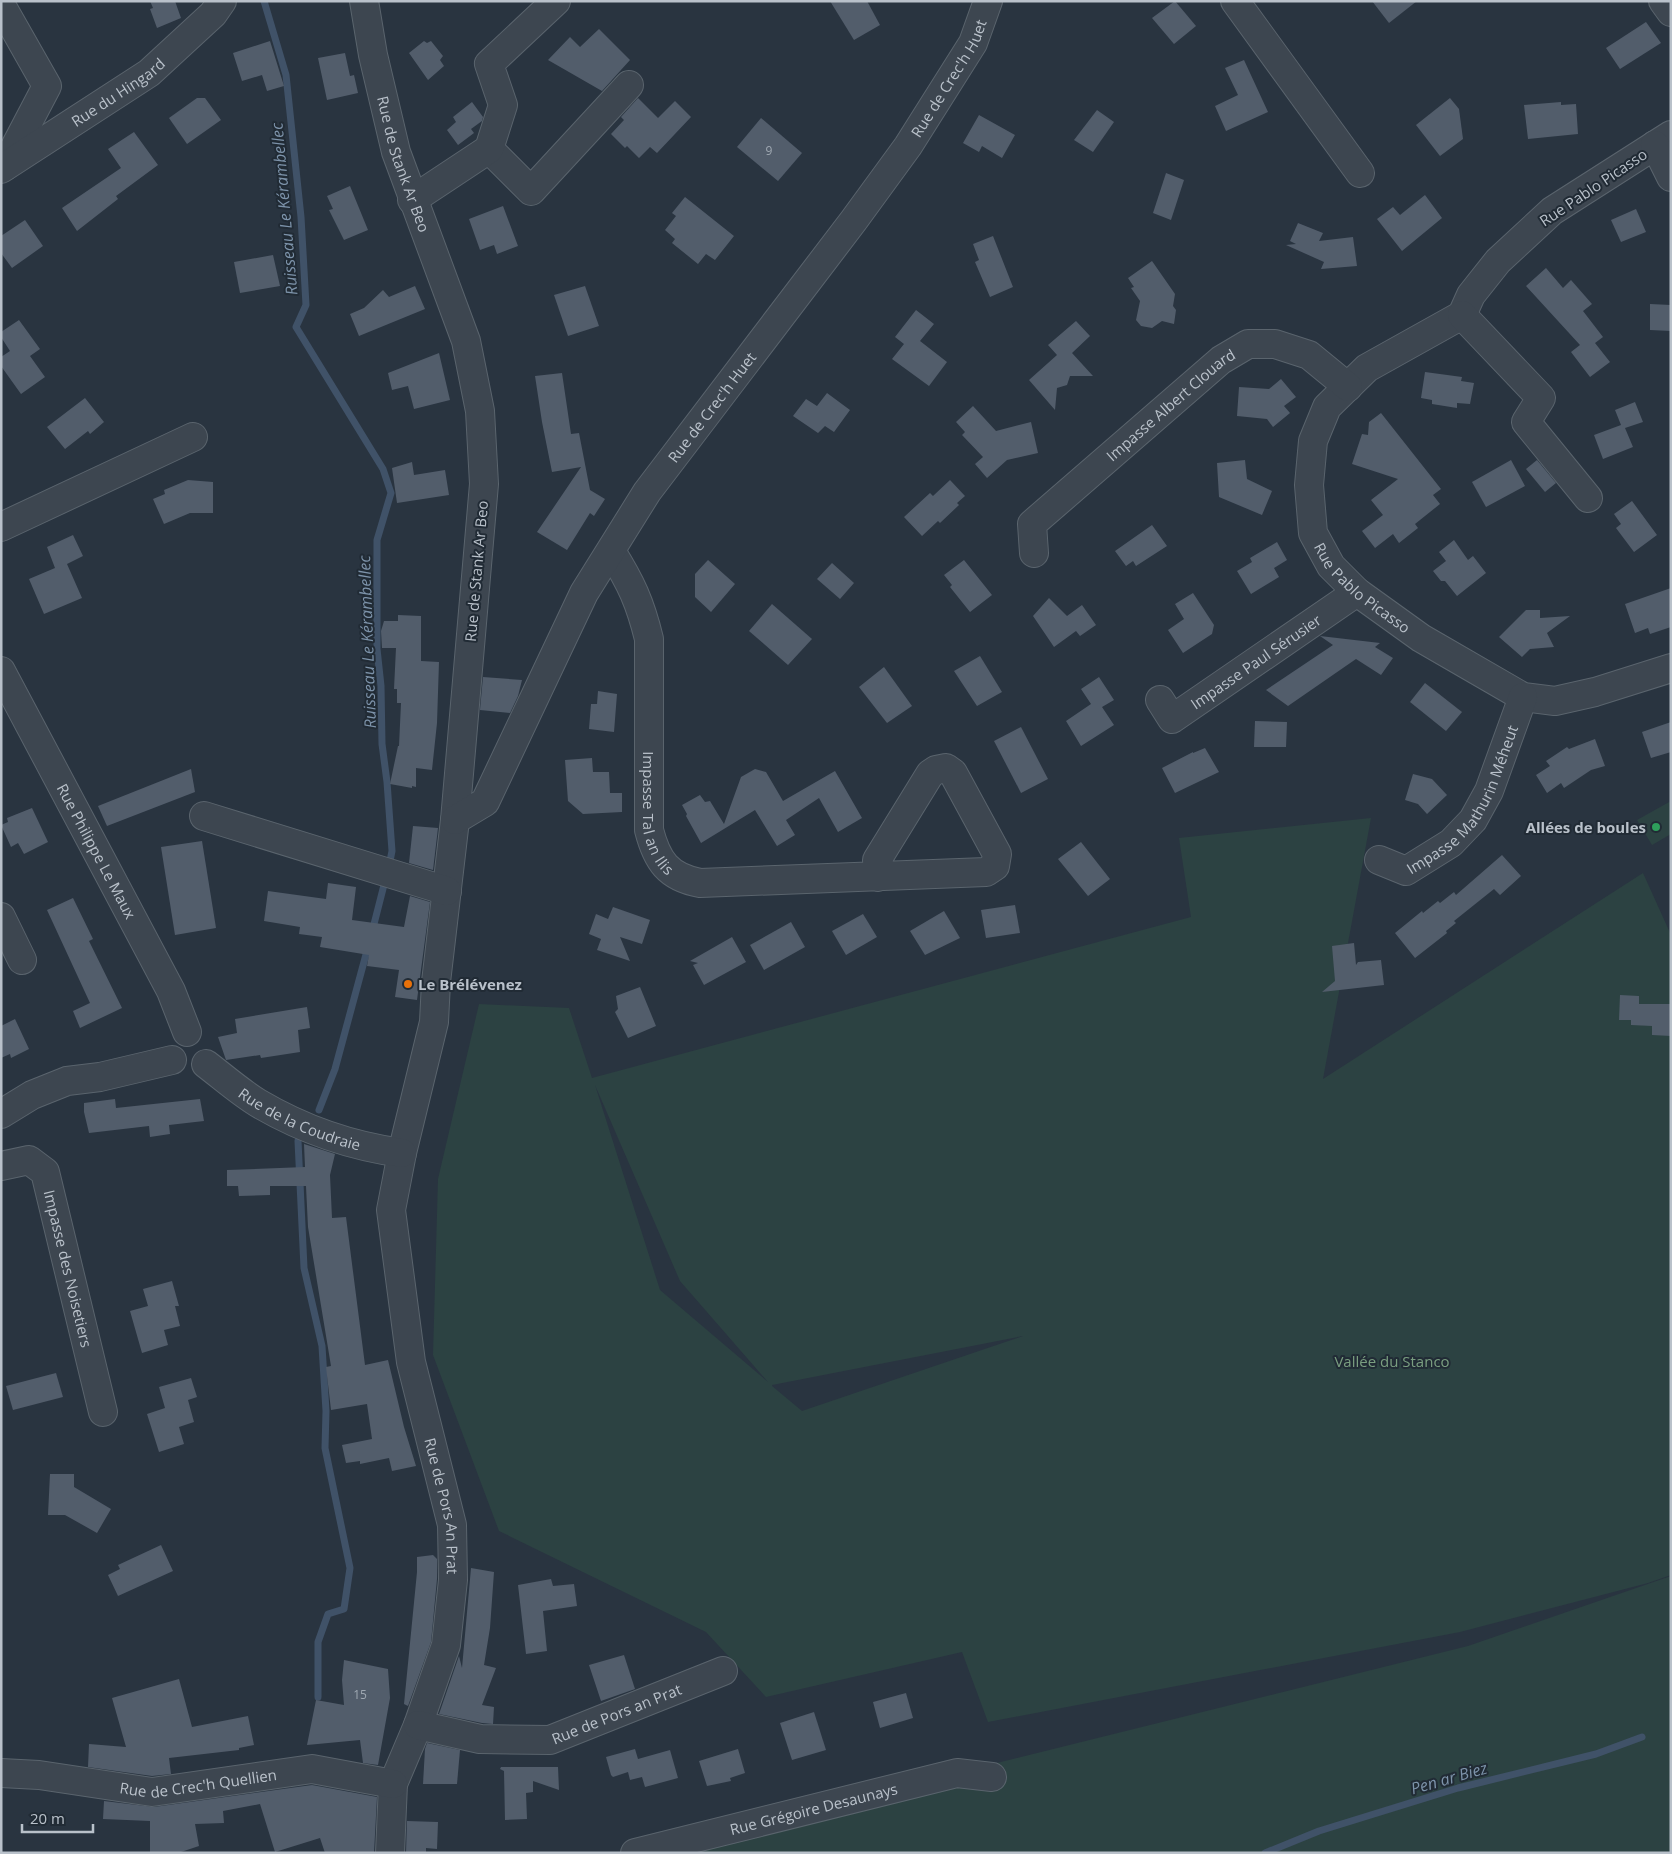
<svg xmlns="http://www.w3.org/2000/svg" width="1672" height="1854" viewBox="0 0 1672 1854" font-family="'Open Sans',sans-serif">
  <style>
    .green { fill: #2c4242; fill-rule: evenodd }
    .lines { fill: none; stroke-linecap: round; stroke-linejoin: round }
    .stream { stroke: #405268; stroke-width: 7 }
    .building { fill: #525d6b }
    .minor-casing { stroke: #5a646d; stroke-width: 30 }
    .minor { stroke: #3d4650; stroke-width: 28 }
    .leisure-dot { fill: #2e9e5b; stroke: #212b35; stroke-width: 2 }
    .food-dot { fill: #e8710a; stroke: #212b35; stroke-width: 2 }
    .labels { text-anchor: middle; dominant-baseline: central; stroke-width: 4; stroke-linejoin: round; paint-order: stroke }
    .number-label { font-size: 12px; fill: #9fa8b2 }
    .street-label { font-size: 15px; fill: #b9c1ca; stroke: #212b35 }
    .poi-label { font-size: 15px; font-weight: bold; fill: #b9c1ca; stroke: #212b35; text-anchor: end }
    .park-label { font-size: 15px; fill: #7a9e80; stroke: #212b35 }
    .water-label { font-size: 16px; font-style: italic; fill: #7d93aa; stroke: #212b35 }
  </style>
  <rect width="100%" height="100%" fill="#293440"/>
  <g class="green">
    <path d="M1671,801v33l-19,11 -15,-25z"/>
    <path d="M1371,818l-48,261 320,-206 28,62v640l-23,8 -188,49 -472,90 -26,-70 -196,45 -60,-65 -207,-101 -66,-176 5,-176 41,-175 90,4 23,70 599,-161 -12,-79zM595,1085l85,196 88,101 -108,-92zM1023,1336l-221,75 -30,-25v-1z"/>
    <path d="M1671,1576v277h-1036l833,-207z"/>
  </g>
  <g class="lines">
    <g class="stream">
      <path d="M264,1l22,74 15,142 5,88 -10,22 87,142 8,24 -14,47v109l4,37 1,58 5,38 5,69 -3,15"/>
      <path d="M372,932l14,-55"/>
      <path d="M319,1110l16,-41 33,-122"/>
      <path d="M298,1141l6,127 18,78 4,65 -1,37 25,120 -6,41 -16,5 -10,28v55"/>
      <path d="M1265,1853l54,-22 139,-43 138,-34 46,-17"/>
    </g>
  </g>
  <g class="building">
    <path d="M150,1h25l6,17 -24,10 -7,-19 3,-1z"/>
    <path d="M830,1h37l13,24 -26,15z"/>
    <path d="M1175,1l21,25 -22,18 -22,-26z"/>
    <path d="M1372,1h45l-28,22z"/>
    <path d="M1646,22l15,21 -41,26 -14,-21z"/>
    <path d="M599,29l31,31 -28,31 -54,-31 22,-23 10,10z"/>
    <path d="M270,41l14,45 -17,5 -5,-16 -20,6 -9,-28z"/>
    <path d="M424,41l3,2 4,-2 12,15 -3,4 4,6 -16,14 -19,-27z"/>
    <path d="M345,53l5,23 4,-1 4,18 -31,7 -9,-42z"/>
    <path d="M1244,60l24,52 -42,19 -11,-25 23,-11 -13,-27z"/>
    <path d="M197,98h8l16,22 -34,24 -18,-26z"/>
    <path d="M638,98l20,20 17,-17 16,16 -34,36 -7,-6 -11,11 -12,-12 -2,2 -14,-14 13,-14 -3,-3z"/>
    <path d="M1450,98l9,11 4,30 -23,17 -24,-31z"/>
    <path d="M472,102l11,15 -1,4 -11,8 3,4 -16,12 -11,-15 9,-8 -3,-5z"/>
    <path d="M1561,102v3l15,-1 2,30 -50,5 -4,-34z"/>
    <path d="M1097,110l17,12 -21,30 -19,-12z"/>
    <path d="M979,115l36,20 -13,23 -20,-12 -3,6 -16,-9z"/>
    <path d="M761,118l41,35 -24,28 -41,-34z"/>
    <path d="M134,132l24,33 -42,31 2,3 -41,32 -15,-23 59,-40 -13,-19z"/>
    <path d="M1166,173l18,7 -13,40 -18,-7z"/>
    <path d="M350,186l18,44 -24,10 -15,-30 4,-1 -6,-13z"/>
    <path d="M1425,195l17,23 -40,33 -25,-32 16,-12 7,8z"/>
    <path d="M685,197l49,39 -19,24 -9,-6 -8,10 -26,-21 3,-4 -10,-9 11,-14 -4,-3z"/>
    <path d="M503,206l15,40 -21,8 -3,-9 -14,5 -11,-31z"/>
    <path d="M1636,209l10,23 -25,10 -10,-22z"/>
    <path d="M25,220l18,26 -31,22 -11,-15v-17z"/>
    <path d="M1298,223l25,10 -4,8 34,-4 4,29 -36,3 3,-7 -38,-17 10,-1 -6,-3z"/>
    <path d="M993,236l20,51 -23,10 -15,-35 4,-2 -6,-16z"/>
    <path d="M273,255l7,31 -40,7 -6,-31z"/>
    <path d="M1152,261l23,33 -2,12 3,4 -2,14 -12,-3 -10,7 -11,-2 -5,-6 4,-19 -9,-13 3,-1 -6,-9z"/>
    <path d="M1546,268l17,20 8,-8 21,24 -9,7 20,26 -8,6 15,19 -20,15 -19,-25 9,-7 -54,-59z"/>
    <path d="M415,286l10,23 -66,27 -9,-22 14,-6 19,-18 6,7z"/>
    <path d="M585,286l14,40 -31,10 -14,-41z"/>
    <path d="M1650,304l21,1v26l-21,-1z"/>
    <path d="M916,310l18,14 -14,17 27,21 -18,24 -37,-27 12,-15 -9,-7z"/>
    <path d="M19,320l21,29 -10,7 15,21 -24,17 -20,-28v-9l9,-6 -9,-14v-5z"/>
    <path d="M1076,321l14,15 -18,17 21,23h-23l-3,9 -10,3 -2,22 -26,-30 28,-25 -9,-10z"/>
    <path d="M439,353l11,47 -36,9 -6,-23 -16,4 -4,-17z"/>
    <path d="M1425,372l37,5 -1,4 13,2 -4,21 -13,-1v5l-25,-4v-4l-11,-2z"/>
    <path d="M562,373l9,61 8,-1 11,57 15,9 -11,17 -4,-3 -23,37 -30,-18 44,-65 -29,5 -10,-50 -7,-46z"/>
    <path d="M1281,379l15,18 -12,9 6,7 -17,14 -6,-8 -30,-3 2,-29 30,2z"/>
    <path d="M827,393l23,17 -16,22 -9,-6 -7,7 -25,-17 13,-17 11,7z"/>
    <path d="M85,398l19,24 -14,12 -2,-3 -23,18 -18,-22z"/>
    <path d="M1635,402l8,20 -18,6 8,19 -30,12 -9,-24 27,-10 -6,-15z"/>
    <path d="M973,406l23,25 35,-9 7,31 -31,7 -20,18 -12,-14 8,-7 -21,-22 3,-3 -9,-10z"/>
    <path d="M1381,413l60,76 -8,6 7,9 -25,20 3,4 -19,15 -6,-9 -18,14 -13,-17 21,-16 -12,-15 27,-21 -46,-15 10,-30 6,1 1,-13z"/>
    <path d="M1245,460l2,19 25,12 -10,24 -43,-18 -2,-34z"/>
    <path d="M1511,460l14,26 -39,21 -14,-25z"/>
    <path d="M1537,460l19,23 -11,9 -19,-23z"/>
    <path d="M412,462l2,13 31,-5 4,25 -52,8 -5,-35z"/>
    <path d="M188,480l25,2v31h-23l-26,11 -11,-25 12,-5 -1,-4z"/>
    <path d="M950,480l15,16 -8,7 2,2 -19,18 -2,-2 -16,15 -18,-19 26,-24 3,3z"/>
    <path d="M1632,501l25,34 -23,17 -18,-24 5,-4 -7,-10z"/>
    <path d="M1152,525l15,21 -31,20 -3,-5 -7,5 -11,-15z"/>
    <path d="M73,535l10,21 -16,8 15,34 -38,16 -15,-35 26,-11 -8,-21z"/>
    <path d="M1454,540l14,20 5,-4 13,17 -29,23 -12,-15h-4l-8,-10 13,-10 -7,-9z"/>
    <path d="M1277,542l10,18 -13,8 5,9 -28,17 -14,-23 15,-9 -2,-4z"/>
    <path d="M708,560l27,24 -24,28 -16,-15v-23z"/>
    <path d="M964,560l28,35 -22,17 -20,-25 2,-2 -8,-10z"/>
    <path d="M832,563l22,20 -14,16 -23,-20z"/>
    <path d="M1671,588v39l-21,7 -2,-6 -13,5 -10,-29z"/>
    <path d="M1193,593l21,32 -2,9 -29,19 -15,-23 16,-11 -9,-15z"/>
    <path d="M1049,598l18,18 15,-11 14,20 -16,11 -4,-5 -22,16 -21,-31z"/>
    <path d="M772,604l40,35 -24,26 -39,-34z"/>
    <path d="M1526,610h14v8l30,-2 -23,17 7,14 -24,2 -8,8 -23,-20z"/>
    <path d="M398,615l23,1v45l18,1 -2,61 -5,47 -16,-2v19l-4,-1v2l-22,-4 8,-38h1l2,-43h-4v-14h-3l2,-41h-14l-1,-17 3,-10h14z"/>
    <path d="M1320,636l60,7 -5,4 18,11 -12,17 -25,-16 -68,47 -22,-16 67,-45z"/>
    <path d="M980,656l22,36 -25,14 -23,-35z"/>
    <path d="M884,667l28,39 -25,17 -28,-36z"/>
    <path d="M483,677l39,3 -4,16 -8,17 -30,-3z"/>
    <path d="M1099,677l15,23 -12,7 12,18 -33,21 -15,-25 25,-17 -10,-15z"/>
    <path d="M1425,683l37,29 -16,19 -36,-29z"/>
    <path d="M598,691l19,3 -3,38 -25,-3 2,-25h6z"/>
    <path d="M1255,721l32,1 -1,25h-32z"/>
    <path d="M1671,722v30l-20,6 -9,-26z"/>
    <path d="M1021,727l27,52 -27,14 -27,-52z"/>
    <path d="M1595,739l10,27 -14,4 -27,18 -3,-5 -14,10 -11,-18 14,-9 -4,-5 21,-14 2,2z"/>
    <path d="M1205,748l14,24 -44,21 -13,-25 31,-16v1z"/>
    <path d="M592,758l1,14h16l1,21h12v19l-39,2 -15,-13 -3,-41z"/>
    <path d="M191,769l4,23 -88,34 -9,-20z"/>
    <path d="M755,769l11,3 17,29 52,-30 27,47 -24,14 -19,-34 -33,22 9,15 -18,11 -22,-36 -54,33 -15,-27 1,-2 -5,-9 18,-10 5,7 5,-1 14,23 17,-47z"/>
    <path d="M1413,774l19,5 15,16 -20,19 -9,-10 -13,-4z"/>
    <path d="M32,808l16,34 -24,12 -6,-11 -7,4 -10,-22 7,-3 -1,-4z"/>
    <path d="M413,826l25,2 -5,42 -24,-7z"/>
    <path d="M202,841l14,87 -41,7 -14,-88z"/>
    <path d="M1081,842l29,37 -22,17 -30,-37z"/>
    <path d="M1502,855l19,21 -21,19 -6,-6 -40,32 2,2 -10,8 1,2 -32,25 -20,-25 27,-22 1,2 15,-12 2,2 14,-11 2,3z"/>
    <path d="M328,883l28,4 -4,33 52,7 6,-31 20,6 -13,98 -22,-3 4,-27 -32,-4 2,-11 -49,-8 2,-10 -23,-3 1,-7 -36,-6 4,-30 58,8z"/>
    <path d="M73,898l20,41 -4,2 33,67 -42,20 -7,-17 17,-8 -43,-93z"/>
    <path d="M1015,905l5,28 -34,5 -5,-28z"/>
    <path d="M613,907l37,13 -8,24 -22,-7 10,24 -33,-11 4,-11 -12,-5 7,-20 12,5z"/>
    <path d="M944,911l16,27 -35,17 -15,-24z"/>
    <path d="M863,914l14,23 -31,18 -14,-24z"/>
    <path d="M791,922l14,25 -41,23 -14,-25z"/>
    <path d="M732,937l14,25 -42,23 -11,-20 5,-2 -8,-2z"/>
    <path d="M1354,943l2,22 2,-3 23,-2 3,25 -62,7 13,-11 -3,-35z"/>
    <path d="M640,987l16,39 -28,12 -13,-26 3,-3 -2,-13z"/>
    <path d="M1620,995l19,1v8h32v32l-19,-1v-9l-21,-1v-5h-12z"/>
    <path d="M307,1007l3,21 -12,2 2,22 -39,6 -1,-3 -34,5 -8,-23 19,-4 -2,-14z"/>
    <path d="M15,1019l14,30 -18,9 -1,-4 -9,4v-32z"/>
    <path d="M115,1099l1,9 84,-9 4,22 -35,4 1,9 -20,3 -1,-11 -60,7 -5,-21v-9z"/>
    <path d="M304,1144l31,10 -5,21 2,43 14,-1 19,148 23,-5 16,67 12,39 -24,5 -3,-13 -29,6v-3l-14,2 -4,-18 30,-6 -5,-35 -36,6 -5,-43 5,-1 -23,-139 -2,-41h-36v9l-31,1 -1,-10h-11v-16l78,-3z"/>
    <path d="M172,1281l7,25h-4l5,20 -16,4 4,15 -26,8 -12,-42 18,-5 -5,-17z"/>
    <path d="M56,1373l7,24 -50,13 -7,-24z"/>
    <path d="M191,1378l6,19 -9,3 6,22 -15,5 5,17 -25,8 -12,-38 18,-6 -6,-21z"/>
    <path d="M50,1474h24v13l37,22 -14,24 -32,-18h-17z"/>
    <path d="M161,1545l12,26 -55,25 -10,-21 12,-6 -2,-4z"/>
    <path d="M433,1555l4,4v20l-6,63 -23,64 -4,-2 13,-132v-15z"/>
    <path d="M471,1568l23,4 -4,56 -6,37 12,3 -14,37 12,2 -1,17 -11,-1 -43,-9 20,-58 3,12z"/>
    <path d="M551,1579l2,7 21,-2 3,22 -34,5 4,40 -21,3 -8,-69z"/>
    <path d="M624,1655l11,34 -34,12 -12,-36z"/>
    <path d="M344,1660l44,9 2,29 -12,67 -15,-2 -3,-23 -53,5 9,-45 28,5 -2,-25z"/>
    <path d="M179,1679l13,48 56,-11 6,29 -15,3v2l-70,8 2,16 -19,2 -64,-9 1,-23 37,3 -14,-49z"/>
    <path d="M906,1693l7,25 -33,10 -7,-26z"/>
    <path d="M814,1712l12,38 -34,10 -12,-37z"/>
    <path d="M427,1743l33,7 -3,34h-34l2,-35z"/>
    <path d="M635,1749l3,10 32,-9 8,28 -33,9 -3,-10 -12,3 -2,-8 -15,5 -2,-2 -5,-18z"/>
    <path d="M738,1749l7,24 -15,5 1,3 -24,5 -8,-25z"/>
    <path d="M501,1767h57l1,23 -26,-9v11l-7,1 1,26 -22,1 -1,-49 -4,-2z"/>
    <path d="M312,1785l65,12 -3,56h-49l-5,-15 -45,14 -15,-48 -37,7 1,12 -29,1 4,22 -21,7h-28v-32l-47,-2 1,-18 50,6z"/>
    <path d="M407,1821l31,1 -1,27 -11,-1v5h-20z"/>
  </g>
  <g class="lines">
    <defs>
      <g id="minor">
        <path id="s1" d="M364,1l9,54 23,97 70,189 14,70 4,73 -29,336 -19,162 -2,40 -32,131 -11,57 20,152 41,163 1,55 -7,65 -28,80 -25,59 -3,69"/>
        <path d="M1235,1l125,172"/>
        <path d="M1663,1l8,11"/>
        <path d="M1,5l46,81 -42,80"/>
        <path id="s2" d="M1671,135l-119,76 -54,50 -27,34 -9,20 -95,53 -40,39 -14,34 -4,44 4,48 18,33 26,26 64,46 102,59 32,4 40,-9 76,-24"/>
        <path d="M1655,145l16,32"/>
        <path d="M489,149l42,42 98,-106"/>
        <path id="s3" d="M1,169l148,-96 64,-59 9,-13"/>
        <path d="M412,200l77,-51 14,-44 -14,-41 67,-63"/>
        <path d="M1462,315l79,83 -15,24 62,76"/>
        <path d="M1,527l192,-90"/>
        <path id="s4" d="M611,551c20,32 29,51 38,88v191c8,31 19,47 51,53l286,-11 9,-6 2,-12 -44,-81 -7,-5 -10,2 -6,4 -53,86 1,17"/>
        <path id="s5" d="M1034,553l-2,-29 189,-164 27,-16h27l34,11 39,32"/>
        <path id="s6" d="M1,671l170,320 16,41"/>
        <path id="s7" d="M1160,700l12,19 185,-127"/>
        <path d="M204,816l243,75"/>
        <path id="s8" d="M455,820l30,-18 99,-209 63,-101 207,-272 54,-74 65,-103 15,-42"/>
        <path id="s9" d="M1379,860l27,11 45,-28 22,-23 16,-29 34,-94"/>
        <path d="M1,917l21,43"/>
        <path id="s10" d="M206,1064c17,13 34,28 52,39 44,26 93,43 144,50"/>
        <path d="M1,1114l31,-19 35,-14 33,-4 72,-17"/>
        <path id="s11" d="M1,1166l28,-6 16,12 58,240"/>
        <path id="s12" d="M418,1725l62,14 70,1 173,-69"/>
        <path id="s13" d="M1,1773l38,2 113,17 160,-23 81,15"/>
        <path id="s14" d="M635,1853l322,-80 35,4"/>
      </g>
    </defs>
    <use href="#minor" class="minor-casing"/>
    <use href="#minor" class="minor"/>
  </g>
  <circle class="leisure-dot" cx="1656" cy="827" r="5"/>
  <circle class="food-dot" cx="408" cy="984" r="5"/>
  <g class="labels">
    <g class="number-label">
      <text x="769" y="150">9</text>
      <text x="360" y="1694">15</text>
    </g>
    <g class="street-label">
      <text stroke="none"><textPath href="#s8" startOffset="898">Rue de Crec'h Huet</textPath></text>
      <text stroke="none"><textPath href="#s3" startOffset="140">Rue du Hingard</textPath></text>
      <text stroke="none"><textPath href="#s1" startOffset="168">Rue de Stank Ar Beo</textPath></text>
      <text transform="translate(1593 187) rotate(-34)">Rue Pablo Picasso</text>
      <text stroke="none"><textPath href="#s5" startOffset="212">Impasse Albert Clouard</textPath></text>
      <text stroke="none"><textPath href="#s8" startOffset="492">Rue de Crec'h Huet</textPath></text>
      <text transform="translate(476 571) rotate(-85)">Rue de Stank Ar Beo</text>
      <text stroke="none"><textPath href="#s2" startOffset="649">Rue Pablo Picasso</textPath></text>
      <text stroke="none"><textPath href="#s7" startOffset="124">Impasse Paul Sérusier</textPath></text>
      <text stroke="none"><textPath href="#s9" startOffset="124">Impasse Mathurin Méheut</textPath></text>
      <text stroke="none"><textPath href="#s4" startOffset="272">Impasse Tal an Ilis</textPath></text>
      <text stroke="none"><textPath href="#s6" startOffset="204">Rue Philippe Le Maux</textPath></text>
      <text stroke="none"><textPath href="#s10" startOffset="110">Rue de la Coudraie</textPath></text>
      <text stroke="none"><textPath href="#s11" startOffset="148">Impasse des Noisetiers</textPath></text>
      <text stroke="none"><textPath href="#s1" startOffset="1535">Rue de Pors An Prat</textPath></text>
      <text stroke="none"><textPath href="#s12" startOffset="205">Rue de Pors an Prat</textPath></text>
      <text stroke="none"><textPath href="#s13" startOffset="199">Rue de Crec'h Quellien</textPath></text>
      <text stroke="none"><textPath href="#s14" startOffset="184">Rue Grégoire Desaunays</textPath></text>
    </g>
    <g class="poi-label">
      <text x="1646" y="827">Allées de boules</text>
      <text x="418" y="984" text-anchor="start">Le Brélévenez</text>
    </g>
    <g class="park-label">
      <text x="1392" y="1361">Vallée du Stanco</text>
    </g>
    <g class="water-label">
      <text transform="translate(284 209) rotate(-95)">Ruisseau Le Kérambellec</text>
      <text transform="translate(367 642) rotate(-92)">Ruisseau Le Kérambellec</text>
      <text transform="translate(1449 1778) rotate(-16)">Pen ar Biez</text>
    </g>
  </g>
  <rect width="1672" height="1854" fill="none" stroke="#b9c1ca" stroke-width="5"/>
  <path d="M22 1824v8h71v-8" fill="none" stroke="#b9c1ca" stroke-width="2.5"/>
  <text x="30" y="1824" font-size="15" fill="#b9c1ca" stroke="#212b35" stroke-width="4" paint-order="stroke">20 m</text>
</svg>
